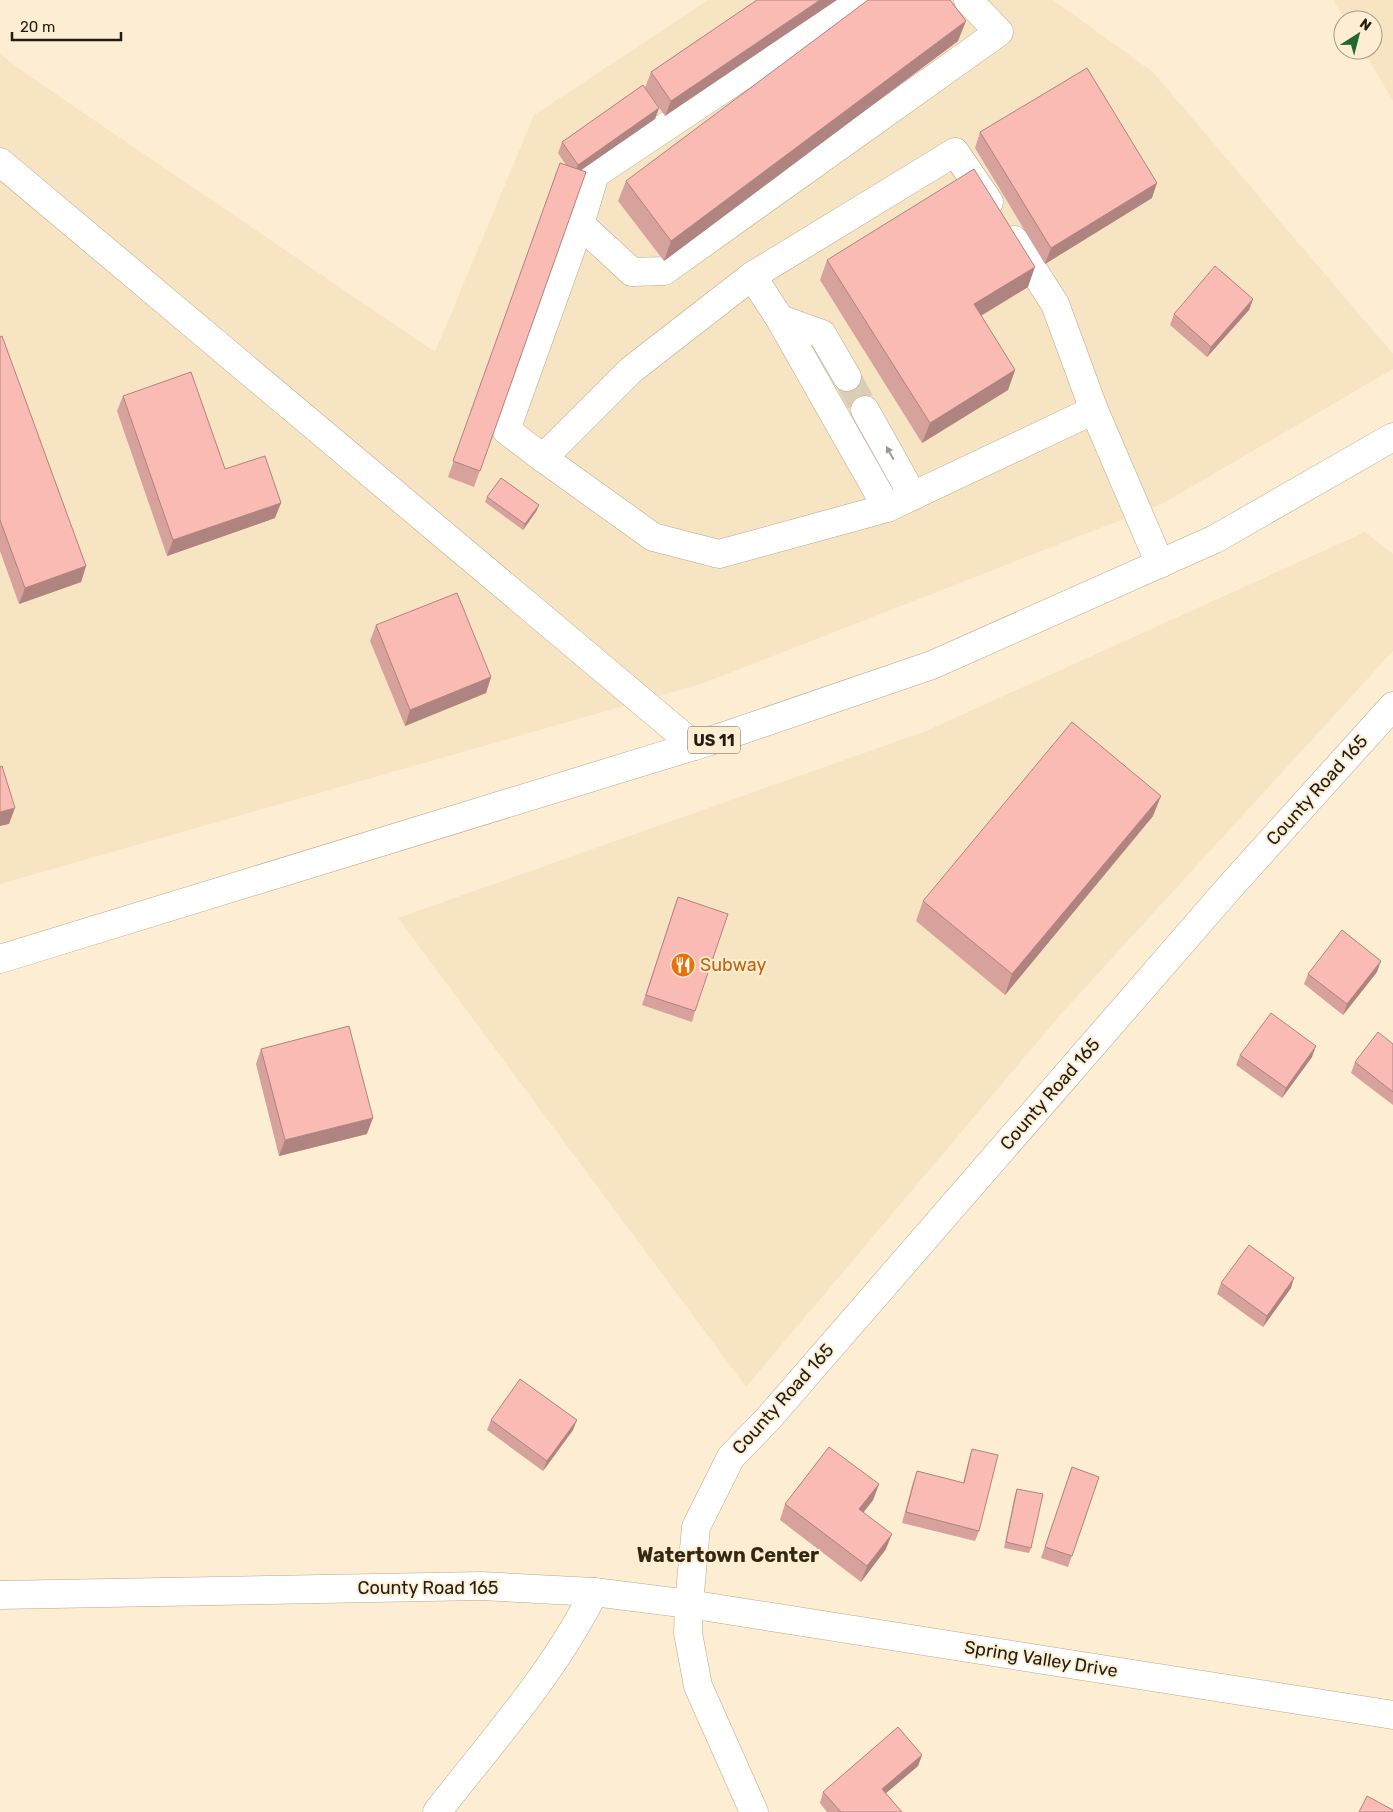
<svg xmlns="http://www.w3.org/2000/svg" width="1393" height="1812" viewBox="0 0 1393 1812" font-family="Rubik,sans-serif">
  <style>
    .built { fill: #f7e4c2 }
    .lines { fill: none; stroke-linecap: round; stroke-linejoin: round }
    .minor-tunnel { stroke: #dcceb6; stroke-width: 28; stroke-dasharray: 28 14; stroke-linecap: butt }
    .minor-casing { stroke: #b6a78e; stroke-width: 29 }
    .major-casing { stroke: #b6a78e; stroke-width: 29 }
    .minor { stroke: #fff; stroke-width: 28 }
    .major { stroke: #fff; stroke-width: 28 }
    .wall { fill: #d7a19c }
    .shaded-wall { fill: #af837f }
    .building { fill: #fabbb5; stroke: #af837f }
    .oneway { fill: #9c9994 }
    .labels { text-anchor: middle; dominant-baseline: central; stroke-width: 4; stroke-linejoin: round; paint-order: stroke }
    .shield { fill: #fdeed3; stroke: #645b4c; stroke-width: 1 }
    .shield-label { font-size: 16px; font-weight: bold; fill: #221c12 }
    .street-label { font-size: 18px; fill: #221c12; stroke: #fdeed3 }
    .food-label { font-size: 18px; fill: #c56008; stroke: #fdeed3; text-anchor: start }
    .quarter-label { font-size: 20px; font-weight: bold; fill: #342812; stroke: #fdeed3 }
  </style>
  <rect width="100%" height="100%" fill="#fdeed3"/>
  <g class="built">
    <path d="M708,0h345l100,72 240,282v15l-231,135 -461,180 -701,200v-830l25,19 410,279 99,-237z"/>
    <path d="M1333,0h60v101l-30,-51h10v-30h-28z"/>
    <path d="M1365,532l28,22v97l-332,363 -315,373 -348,-469 528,-187z"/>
  </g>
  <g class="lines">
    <path class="minor-tunnel" d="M847,377l18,33"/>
    <defs>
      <g id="minor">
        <path d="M0,162l695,584"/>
        <path d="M989,202l-34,-50 -203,124 28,43 107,189 207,-98"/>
        <path d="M580,224l52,48 32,-1 335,-239 -31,-32"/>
        <path d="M1014,240l41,64 39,106 66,154"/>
        <path d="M752,276l-121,94 -88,88 -37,-28 74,-206 15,-50 261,-174"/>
        <path d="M780,319l42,15 25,43"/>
        <path d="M865,410l48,86"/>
        <path d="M543,458l110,79 66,17 168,-46"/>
        <path d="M0,1595l481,-9 113,6 95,12 704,111"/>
        <path d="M437,1812c55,-71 117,-139 157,-220"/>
        <path d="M754,1812l-56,-126 -10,-53 1,-29 7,-77 35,-70 36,-37 462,-532 164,-182"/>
      </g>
      <path id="major" d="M0,959l707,-217 225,-77 283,-126 178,-102"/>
    </defs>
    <use href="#minor" class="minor-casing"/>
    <use href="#major" class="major-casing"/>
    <use href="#minor" class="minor"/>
    <use href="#major" class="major"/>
  </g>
  <g class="wall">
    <path d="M757,0l-92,116 -20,-28 6,-16z"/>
    <path d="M958,41l-294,220 -46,-60 8,-20z"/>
    <path d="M659,108l-4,11 -74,51 5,2 -112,315 -26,-10 112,-314 6,2 -8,-12 4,-11z"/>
    <path d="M980,132l172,66 -107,66 -70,-116z"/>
    <path d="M827,260l201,27 -47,29 34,54 -7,20 -86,53 -102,-163z"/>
    <path d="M1253,299l-4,11 -42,47 -37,-32 4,-11z"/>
    <path d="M0,337l86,229 -5,16 -62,22 -19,-53z"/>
    <path d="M123,396l102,73 50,49 -108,38 -50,-145z"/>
    <path d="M487,497l50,13 -14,20 -38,-28z"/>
    <path d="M376,625l115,52 -5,16 -81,33 -35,-85z"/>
    <path d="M1153,816l-148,179 -89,-74 7,-20z"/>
    <path d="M678,897l17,114 -3,11 -50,-17z"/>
    <path d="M1377,972l-34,43 -39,-31 4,-10z"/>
    <path d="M1393,1044v61l-42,-32 4,-11z"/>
    <path d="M261,1049l106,85 -88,22 -23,-92z"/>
    <path d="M1240,1055l72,2 -30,41 -46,-33z"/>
    <path d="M1221,1283l70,5 -28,39 -46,-33z"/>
    <path d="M491,1420l82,10 -30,41 -56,-41z"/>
    <path d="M972,1449l7,82 -4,10 -73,-18 11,-41 4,-11 46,12 6,-24z"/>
    <path d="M1072,1467l27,10 -31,90 -27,-9z"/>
    <path d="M879,1484l-6,16 -10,12 23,37 -25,33 -81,-62 5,-16z"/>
    <path d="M1017,1489l14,59 -2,5 -25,-5 11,-54z"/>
    <path d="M922,1755l-4,11 -32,27 16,19h-75l-7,-9 3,-11z"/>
  </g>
  <g class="shaded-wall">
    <path d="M820,0h17l-172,116 6,-15z"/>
    <path d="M966,21l-8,20 -294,220 7,-20z"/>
    <path d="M659,108l-4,11 -81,56 4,-10z"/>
    <path d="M1157,183l-5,15 -107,66 6,-16z"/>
    <path d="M1035,267l-7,20 -61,37 7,-20z"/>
    <path d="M1253,299l-4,11 -42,47 4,-10z"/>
    <path d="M1015,370l-7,20 -86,53 8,-20z"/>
    <path d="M281,503l-6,15 -108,38 6,-16z"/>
    <path d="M539,505l-2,5 -14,20 2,-6z"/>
    <path d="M86,566l-5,16 -62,22 6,-16z"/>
    <path d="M491,677l-5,16 -81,33 5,-16z"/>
    <path d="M1161,796l-8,20 -148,179 7,-21z"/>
    <path d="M15,808l-6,16 -9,2v-14z"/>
    <path d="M1381,961l-4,11 -34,43 4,-11z"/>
    <path d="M1316,1046l-4,11 -30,41 4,-10z"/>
    <path d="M373,1118l-6,16 -88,22 6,-16z"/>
    <path d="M1294,1278l-3,10 -28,39 4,-11z"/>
    <path d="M577,1420l-4,10 -30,41 4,-10z"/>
    <path d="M879,1484l-6,16 -19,25 5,-16z"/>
    <path d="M892,1534l-6,15 -25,33 6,-16z"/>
    <path d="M922,1755l-4,11 -40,34 4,-11z"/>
  </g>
  <g class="building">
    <path d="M757,0h63l-149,101 -20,-29z"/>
    <path d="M868,0h82l16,21 -295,220 -45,-60z"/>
    <path d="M1087,68l70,115 -106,65 -71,-116z"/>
    <path d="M643,85l16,23 -81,57 -16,-23z"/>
    <path d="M560,163l26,9 -106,299 -27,-10z"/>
    <path d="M974,169l61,98 -61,37 41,66 -85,53 -103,-163z"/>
    <path d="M1215,266l38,33 -42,48 -37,-33z"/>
    <path d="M2,336l84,230 -61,22 -25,-68v-183z"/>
    <path d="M191,372l34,97 40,-13 16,47 -108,37 -50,-144z"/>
    <path d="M501,478l38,27 -14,19 -38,-27z"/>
    <path d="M457,593l34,84 -81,33 -34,-85z"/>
    <path d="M1072,722l89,74 -149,178 -89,-73z"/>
    <path d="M2,766l13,42 -15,4v-45z"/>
    <path d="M678,897l50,17 -33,97 -49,-16z"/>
    <path d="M1342,930l39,31 -34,43 -39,-30z"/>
    <path d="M1271,1013l45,33 -30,42 -46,-33z"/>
    <path d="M349,1026l24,92 -88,22 -24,-91z"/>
    <path d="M1378,1032l15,12v48l-38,-30z"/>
    <path d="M1249,1245l45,33 -27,38 -46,-33z"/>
    <path d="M520,1379l57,41 -30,41 -56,-41z"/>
    <path d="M829,1447l50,37 -20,25 33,25 -25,32 -82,-62z"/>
    <path d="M972,1449l26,6 -19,76 -73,-19 11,-41 47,12z"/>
    <path d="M1072,1467l27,10 -27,79 -27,-9z"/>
    <path d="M1017,1489l26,5 -12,54 -25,-6z"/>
    <path d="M898,1727l24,28 -40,34 20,23h-61l-18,-20z"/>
    <path d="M1367,1796l26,14v2h-34z"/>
  </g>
  <defs><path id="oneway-solid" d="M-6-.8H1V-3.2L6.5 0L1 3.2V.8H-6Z" transform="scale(1.25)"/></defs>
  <use class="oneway" href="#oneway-solid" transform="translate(890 453) rotate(-119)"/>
  <defs>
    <symbol id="restaurant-disc" viewBox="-11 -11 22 22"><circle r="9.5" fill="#e8710a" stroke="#fdeed3"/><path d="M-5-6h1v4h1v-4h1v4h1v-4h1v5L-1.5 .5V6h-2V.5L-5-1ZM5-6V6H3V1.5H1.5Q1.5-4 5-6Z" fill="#fff"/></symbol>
  </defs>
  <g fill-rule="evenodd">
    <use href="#restaurant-disc" x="669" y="951" width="28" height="28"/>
  </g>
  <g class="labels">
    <rect class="shield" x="688" y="726.5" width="52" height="27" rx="4"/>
    <g class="shield-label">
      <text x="714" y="740">US 11</text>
    </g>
    <g class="street-label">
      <text transform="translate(1317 790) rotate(-48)">County Road 165</text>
      <text transform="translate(1050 1094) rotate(-49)">County Road 165</text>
      <text transform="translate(783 1399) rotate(-48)">County Road 165</text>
      <text x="428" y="1588">County Road 165</text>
      <text transform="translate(1041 1659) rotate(9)">Spring Valley Drive</text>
    </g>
    <g class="food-label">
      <text x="700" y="965">Subway</text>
    </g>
    <g class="quarter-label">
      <text x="728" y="1555">Watertown Center</text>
    </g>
  </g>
  <g transform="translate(1358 35) rotate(36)"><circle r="24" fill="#fdeed3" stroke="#a59a86"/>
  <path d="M0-4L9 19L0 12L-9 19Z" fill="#256731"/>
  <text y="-8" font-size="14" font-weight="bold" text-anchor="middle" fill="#221c12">N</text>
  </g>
  <path d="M12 32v8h109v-8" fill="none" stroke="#221c12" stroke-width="2.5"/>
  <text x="20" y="32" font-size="15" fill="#221c12" stroke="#fdeed3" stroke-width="4" paint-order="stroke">20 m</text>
</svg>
